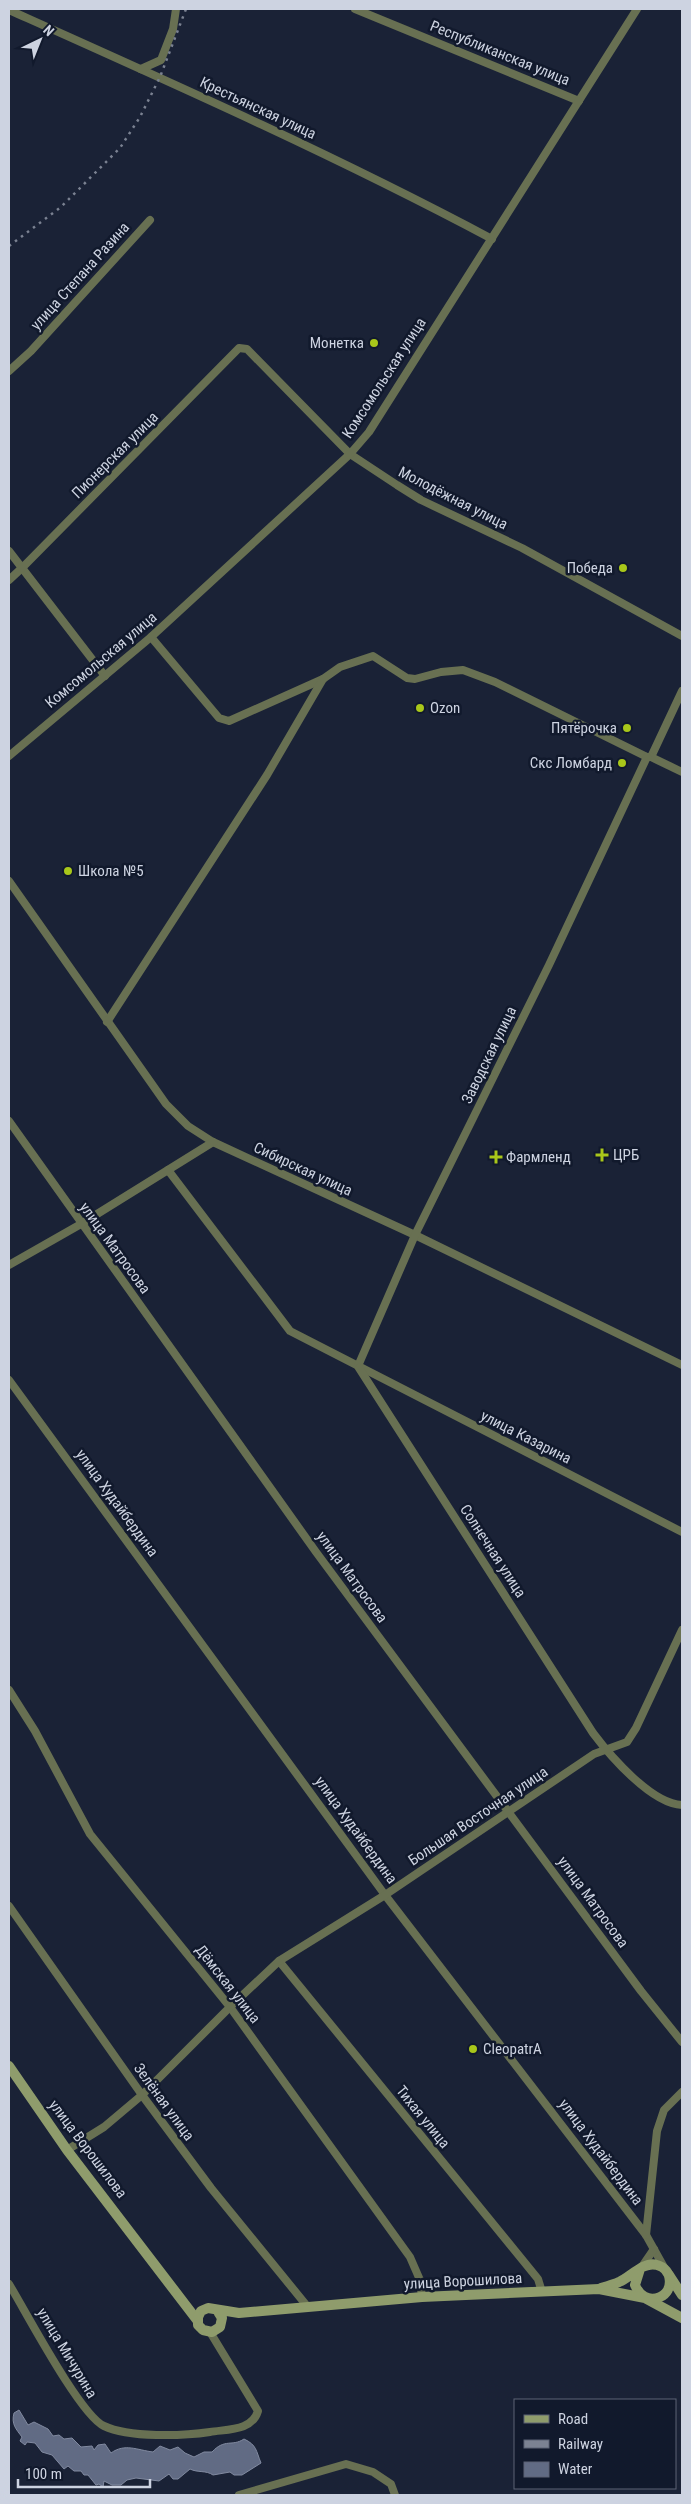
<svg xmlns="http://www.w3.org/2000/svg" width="691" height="2504" viewBox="0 0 691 2504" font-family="'Roboto Condensed',sans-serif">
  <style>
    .water { fill: #616b84; stroke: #818aa0 }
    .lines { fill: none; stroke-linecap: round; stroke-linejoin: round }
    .street { stroke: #687052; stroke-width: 8 }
    .secondary { stroke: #8f9c6c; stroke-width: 10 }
    .rail { stroke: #7b8292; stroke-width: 2.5; stroke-dasharray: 2.5 5; stroke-linecap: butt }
    .poi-dot { fill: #a9c71a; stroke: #11192c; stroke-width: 2 }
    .labels { text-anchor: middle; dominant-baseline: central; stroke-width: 5; stroke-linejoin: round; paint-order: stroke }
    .street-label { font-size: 15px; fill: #cdd3e1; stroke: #11192c }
    .poi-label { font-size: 15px; fill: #cdd3e1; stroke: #11192c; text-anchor: start }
  </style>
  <rect width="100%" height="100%" fill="#1a2236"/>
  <path class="water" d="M19,2410l9,15 6,-3 14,7 5,7 6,-1 5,4 8,-1 9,9 11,-1 2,4 4,-5 7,-1 6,9c14,-10 26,-3 42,-1l7,-6 10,4 8,-3 7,6 9,4 10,-5h8c13,-14 20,-5 32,-13 13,6 12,12 17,24l-19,12h-8l-4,-3 -17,3c-7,-5 -15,-2 -23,-6l-12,10h-5l-4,-5 -10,7 -23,-3 -9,2 -6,5h-9l-8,-4 -1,6 -4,-3 -3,1 -8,-10h-4l-3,-4h-7l-6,-5 -4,3 -12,-14 -10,-3 -7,-9 -8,-1 -2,3 -5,-4 2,-4c-6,-8 -11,-13 -8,-24z"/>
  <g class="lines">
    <g class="street">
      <path d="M355,9l224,92"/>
      <path d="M9,10c163,73 325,145 483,229"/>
      <path d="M141,69l20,-9 12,-31 3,-20"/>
      <path d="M9,371l22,-20 119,-131"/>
      <path d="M9,551l96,125"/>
      <path d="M9,580l14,-13 216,-219 8,1 103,105 47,31 24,15 101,48 160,88"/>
      <path d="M151,637l68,81 10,3 94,-42"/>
      <path d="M9,756l142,-119 199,-183 19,-22 268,-423"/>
      <path d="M647,757h4l31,-66"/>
      <path d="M651,757l31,15"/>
      <path d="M9,881l157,223 22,22 25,16 202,93 267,130"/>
      <path d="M107,1022l160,-247 56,-96 17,-12 33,-11 34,22 8,1 26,-7 22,-2 32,12 152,75"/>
      <path d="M9,1121l307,431 325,439 41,51"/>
      <path d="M168,1170l122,161 392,201"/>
      <path d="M9,1265l72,-41 132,-82"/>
      <path d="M358,1366l57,-131 134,-270 98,-208"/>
      <path d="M359,1368l234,365c18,24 59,71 89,72"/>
      <path d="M9,1380l376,515 261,340 19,34"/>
      <path d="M9,1690l26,41 55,103 140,173 180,250 10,23 2,17"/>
      <path d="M9,1906l133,189 69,93 96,118"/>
      <path d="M279,1961l259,318 4,13"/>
      <path d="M67,2150l37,-23 38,-32 88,-88 49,-46 106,-66 209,-141 33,-12 9,-14 46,-98"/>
      <path d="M646,2235l11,-104 7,-21 18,-18"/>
      <path d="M641,2268l13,-19"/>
      <path d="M9,2284c17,28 71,131 95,142 25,12 79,10 106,6 18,-3 42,-1 48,-21l-48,-79"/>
      <path d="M239,2495l107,-31 27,8 18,12 4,11"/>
    </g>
    <g class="secondary">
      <path d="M9,2066l58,84 130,170"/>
      <path d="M669,2275l13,20"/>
      <path d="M601,2288c6,-2 12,-3 18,-6 12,-5 24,-21 38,-17 16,4 17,26 3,32 -12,5 -21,-2 -25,-12l5,-16"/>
      <path d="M217,2310l5,8 -2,9 -8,5 -9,-2 -5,-5v-8l3,-6 7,-3 31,5 183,-16 177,-8 46,9 37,20"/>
    </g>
    <path class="rail" d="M9,246l52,-39 59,-59 20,-31 20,-40 26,-68"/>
  </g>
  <g class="poi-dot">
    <circle cx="374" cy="343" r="5"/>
    <circle cx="623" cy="568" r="5"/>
    <circle cx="420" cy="708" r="5"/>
    <circle cx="627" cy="728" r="5"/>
    <circle cx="622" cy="763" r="5"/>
    <circle cx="68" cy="871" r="5"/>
    <path d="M599.5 1147.5h5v5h5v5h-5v5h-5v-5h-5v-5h5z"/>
    <path d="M493.5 1149.5h5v5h5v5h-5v5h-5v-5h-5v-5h5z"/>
    <circle cx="473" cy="2049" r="5"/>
  </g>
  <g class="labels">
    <g class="street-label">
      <text transform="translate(500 53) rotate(22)">Республиканская улица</text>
      <text transform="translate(258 108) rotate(25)">Крестьянская улица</text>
      <text transform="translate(80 276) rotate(-48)">улица Степана Разина</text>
      <text transform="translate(384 378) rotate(-57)">Комсомольская улица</text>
      <text transform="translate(115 455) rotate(-45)">Пионерская улица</text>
      <text transform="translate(453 498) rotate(27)">Молодёжная улица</text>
      <text transform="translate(101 660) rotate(-40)">Комсомольская улица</text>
      <text transform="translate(489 1055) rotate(-64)">Заводская улица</text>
      <text transform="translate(303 1169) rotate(25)">Сибирская улица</text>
      <text transform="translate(115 1248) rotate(54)">улица Матросова</text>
      <text transform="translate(526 1437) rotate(27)">улица Казарина</text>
      <text transform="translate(117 1503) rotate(54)">улица Худайбердина</text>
      <text transform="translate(493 1551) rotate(57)">Солнечная улица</text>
      <text transform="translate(352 1577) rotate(54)">улица Матросова</text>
      <text transform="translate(478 1816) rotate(-34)">Большая Восточная улица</text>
      <text transform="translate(356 1830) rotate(54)">улица Худайбердина</text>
      <text transform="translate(593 1902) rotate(54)">улица Матросова</text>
      <text transform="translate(228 1984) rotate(52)">Дёмская улица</text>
      <text transform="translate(164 2102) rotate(54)">Зелёная улица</text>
      <text transform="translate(423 2117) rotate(51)">Тихая улица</text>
      <text transform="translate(88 2149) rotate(53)">улица Ворошилова</text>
      <text transform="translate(601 2152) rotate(53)">улица Худайбердина</text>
      <text transform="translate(463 2281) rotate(-3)">улица Ворошилова</text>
      <text transform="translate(67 2353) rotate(59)">улица Мичурина</text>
    </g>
    <g class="poi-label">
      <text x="364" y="343" text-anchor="end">Монетка</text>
      <text x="613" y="568" text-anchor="end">Победа</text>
      <text x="430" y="708">Ozon</text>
      <text x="617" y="728" text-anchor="end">Пятёрочка</text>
      <text x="612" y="763" text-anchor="end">Скс Ломбард</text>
      <text x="78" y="871">Школа №5</text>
      <text x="613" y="1155">ЦРБ</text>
      <text x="506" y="1157">Фармленд</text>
      <text x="483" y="2049">CleopatrA</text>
    </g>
  </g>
  <rect width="691" height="2504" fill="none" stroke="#cdd3e1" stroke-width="20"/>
  <rect x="514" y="2399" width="162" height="90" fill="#11192c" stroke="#5c6374"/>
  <rect x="524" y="2415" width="25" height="8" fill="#8f9c6c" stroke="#5c6374"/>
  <text x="558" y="2424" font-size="15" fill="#cdd3e1">Road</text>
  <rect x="524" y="2440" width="25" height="8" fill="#7b8292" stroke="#5c6374"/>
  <text x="558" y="2449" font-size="15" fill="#cdd3e1">Railway</text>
  <rect x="524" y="2462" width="25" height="15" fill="#616b84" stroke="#5c6374"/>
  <text x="558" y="2474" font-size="15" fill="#cdd3e1">Water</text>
  <g transform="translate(40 40) rotate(43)" stroke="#11192c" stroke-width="4" paint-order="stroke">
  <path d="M0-4L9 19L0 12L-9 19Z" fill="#cdd3e1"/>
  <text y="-8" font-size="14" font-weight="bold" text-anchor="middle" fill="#cdd3e1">N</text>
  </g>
  <path d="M18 2479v8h132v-8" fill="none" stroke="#cdd3e1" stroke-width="2.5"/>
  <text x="25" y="2479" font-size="15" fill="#cdd3e1" stroke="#11192c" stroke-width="4" paint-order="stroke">100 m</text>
</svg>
